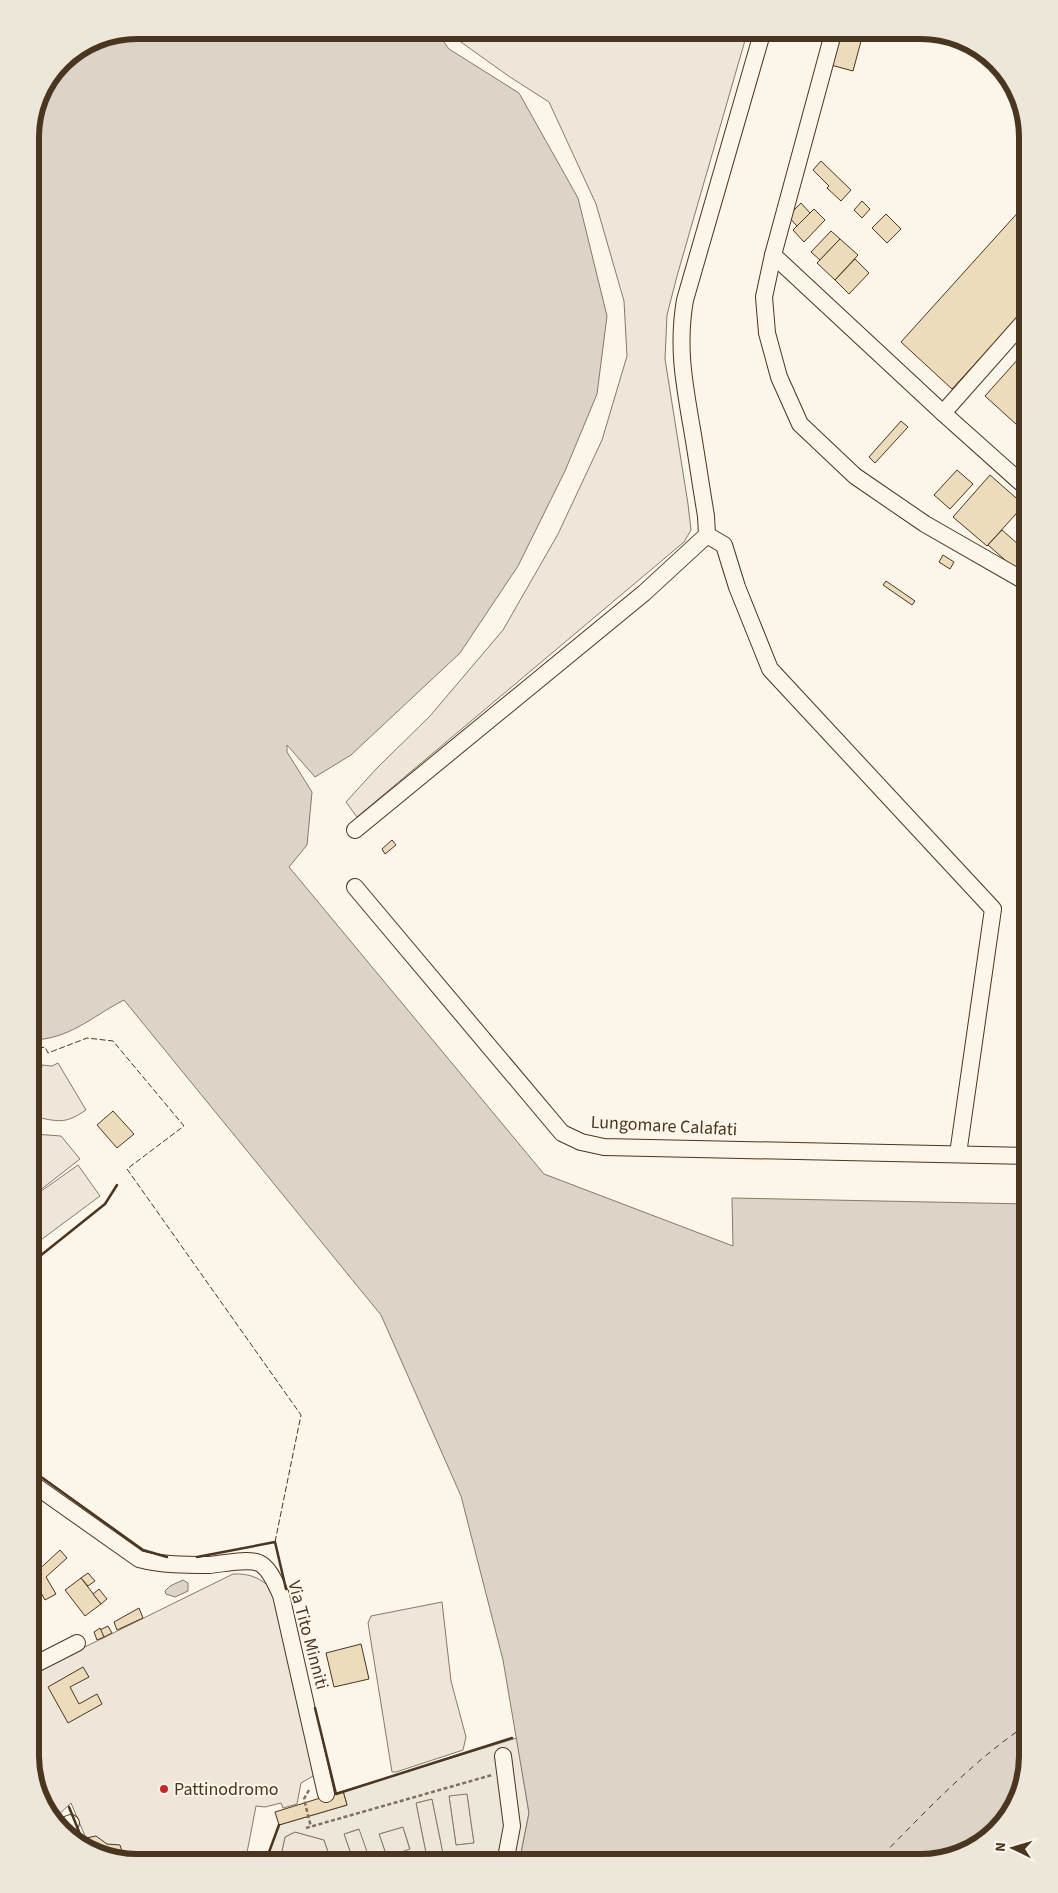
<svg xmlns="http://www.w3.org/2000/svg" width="1058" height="1893" viewBox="0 0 1058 1893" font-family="'Source Sans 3',sans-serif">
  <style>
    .green { fill: #ede6d9; stroke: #887966 }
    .parking { fill: #ede7d9; stroke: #887966; fill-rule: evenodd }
    .water { fill: #dcd4c6; stroke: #887966 }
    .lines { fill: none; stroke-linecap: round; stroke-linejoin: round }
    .ferry { stroke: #4a3520; stroke-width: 1; stroke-dasharray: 6 5; stroke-linecap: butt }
    .building { fill: #ecdcbc; stroke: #4a3520 }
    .minor-casing { stroke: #4a3520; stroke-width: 18 }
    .path { stroke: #7f6f5c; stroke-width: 2.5; stroke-dasharray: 4 2.5; stroke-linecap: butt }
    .minor { stroke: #fbf6e9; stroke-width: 16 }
    .fence { stroke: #4a3520; stroke-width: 1; stroke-dasharray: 6 2.5; stroke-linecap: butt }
    .wall { stroke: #4a3520; stroke-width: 2.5 }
    .poi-dot { fill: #c62828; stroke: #fbf6e9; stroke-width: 2 }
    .labels { text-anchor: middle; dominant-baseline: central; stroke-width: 4; stroke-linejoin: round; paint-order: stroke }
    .street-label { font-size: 18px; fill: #4a3520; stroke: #fbf6e9 }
    .poi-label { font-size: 18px; fill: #4a3520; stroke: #fbf6e9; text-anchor: start }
    .rim { fill: none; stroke: #4a3520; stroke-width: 6 }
  </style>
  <rect width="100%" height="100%" fill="#fbf6e9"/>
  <g class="green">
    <path d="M448,30h300l-71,246 -10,39 -2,44 23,145 3,26 -7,12 -327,275 -11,-15 31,-34 53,-52 73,-86 55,-96 44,-94 25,-84 -3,-55 -28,-97 -47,-102 -39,-25 -59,-42z"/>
    <path d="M58,1063l28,47c-22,15 -27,11 -52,7l8,-52 10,1z"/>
    <path d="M34,1134l27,2 19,23 -50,39v-55z"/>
    <path d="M78,1165l22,31 -70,52v-49z"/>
    <path d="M233,1574c18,-1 30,5 42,19l39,176 -1,7 -12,7 -4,21 -14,4 -2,-5 -16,4 -9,-1 -11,57h-115l-39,-13 -20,-47 -15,14 -3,-11 -4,-1 -19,-70v-61z"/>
    <path d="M442,1602l9,79 15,56 -3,13 -67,22h-4l-24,-149 3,-7z"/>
    <path d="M467,1793l7,50 -18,2 -7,-49z"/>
    <path d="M432,1799l13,64h-17l-12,-60z"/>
    <path d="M403,1827l7,23 -23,7 -8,-23z"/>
    <path d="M360,1829l11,34h-17l-10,-29z"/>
    <path d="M295,1832l29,8 8,23h-34l-16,-12 3,-14z"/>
  </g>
  <path class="parking" d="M517,1738l12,75 -10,50h-74l-13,-64 -16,4 12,60 -7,-2 -4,2h-46l-12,-34 -15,5 10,29h-22l-8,-23 -29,-8 -10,5 -3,14 16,12h-14l-7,-5 -3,5h-9l14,-38 68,-20 -4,-14zM467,1794l7,49 -18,2 -7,-49zM403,1827l7,22 -23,8 -8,-23z"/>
  <g class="water">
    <path d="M137,30h298l14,19 70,44 59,105 29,118 -10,78 -32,77 -47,95 -58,87 -109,102 -36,22 -28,-32v7l25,40 -5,53 -18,22 255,307 189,72 -1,-48 296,6v552l-18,59 -42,37 -47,11h-402l10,-50 -26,-153 -42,-164 -80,-181 -257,-315c-33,17 -55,40 -94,40v-910l11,-40 20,-29 35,-23z"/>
    <path d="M183,1580l5,3v8l-13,6 -9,-3 -1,-3 5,-5z"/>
  </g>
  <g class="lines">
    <path class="ferry" d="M875,1863c48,-49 96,-101 153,-139"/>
  </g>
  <g class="building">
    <path d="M840,30h24l-11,41 -22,-6z"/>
    <path d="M821,161l30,29 -10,11 -14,-13 2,-2 -16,-16z"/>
    <path d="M1028,161v17l-3,3 -9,-9z"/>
    <path d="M862,201l8,8 -8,9 -8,-8z"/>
    <path d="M801,203l9,10 -13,13 -9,-10z"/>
    <path d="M1022,208l6,5v93l-76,83 -51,-47z"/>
    <path d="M814,209l11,11 -21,22 -11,-12z"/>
    <path d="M886,214l15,15 -14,14 -15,-15z"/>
    <path d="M831,231l9,8 -20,21 -9,-8z"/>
    <path d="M840,239l18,16 -23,25 -18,-17z"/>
    <path d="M855,259l14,14 -20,21 -14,-14z"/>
    <path d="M1028,348v87l-43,-39z"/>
    <path d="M901,421l7,6 -33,36 -6,-6z"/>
    <path d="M957,470l16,14 -23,25 -16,-14z"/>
    <path d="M990,475l34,30 -37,41 -34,-29z"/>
    <path d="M1002,530l26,23v14l-7,7 -33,-29z"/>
    <path d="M943,555l11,7 -4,7 -11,-7z"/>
    <path d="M886,581l29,20 -3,4 -29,-20z"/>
    <path d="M392,840l4,5 -11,9 -3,-5z"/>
    <path d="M113,1111l21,23 -17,14 -20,-23z"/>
    <path d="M60,1550l7,8 -21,19 10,17 -11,6 -13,-24z"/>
    <path d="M88,1573l7,8 -7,5 -7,-8z"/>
    <path d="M81,1578l20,26 -16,12 -20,-26z"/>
    <path d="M99,1589l8,10 -6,5 -8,-10z"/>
    <path d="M139,1608l4,10 -26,12 -3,-8z"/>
    <path d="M108,1626l4,7 -8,4 -4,-7z"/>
    <path d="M100,1628l4,9 -7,3 -3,-8z"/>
    <path d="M361,1644l8,35 -35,8 -8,-34z"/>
    <path d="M83,1667l6,10 -19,10 9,17 18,-10 5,10 -34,19 -20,-36z"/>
    <path d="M343,1791l4,14 -68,20 -4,-13z"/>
    <path d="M96,1836l11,8 13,1 2,6 -14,4 -17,-5 -5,-12z"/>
  </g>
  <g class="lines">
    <defs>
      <g id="minor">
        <path d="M834,30l-61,225 -9,42 3,36 12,44 21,47 55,52 70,48 103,59"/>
        <path d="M773,255l170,158 85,76"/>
        <path d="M943,413l85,-96"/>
        <path d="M707,535l17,10 13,42 33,82 223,240 -35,245"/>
        <path d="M355,830l289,-237 63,-58 -1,-19c-5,-29 -9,-58 -14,-87 -8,-46 -15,-83 -7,-129l78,-270"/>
        <path d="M355,887l207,246 19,9 23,5 424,9"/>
        <path d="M30,1482l109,77c23,6 46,6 70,6 13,-1 38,-7 50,-2 11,5 17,22 22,32l45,199"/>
        <path d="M30,1667l47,-24"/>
        <path d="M503,1756l9,70 -7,37"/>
        <path d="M61,1827l10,-4"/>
      </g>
    </defs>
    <use href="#minor" class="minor-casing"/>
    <g class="path">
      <path d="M309,1790l-5,9 7,28"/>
      <path d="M306,1828l186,-53"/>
    </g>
    <use href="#minor" class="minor"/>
    <path class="fence" d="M30,1050l15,-3 3,6 39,-15 26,3 71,85 -57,43 174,246 -26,127"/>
    <g class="wall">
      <path d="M30,1264l75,-60 12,-19"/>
      <path d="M30,1469l113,81 24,7"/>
      <path d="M197,1557l78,-15 11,47"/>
      <path d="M315,1708l21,86 176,-56"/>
      <path d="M69,1807l13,32"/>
      <path d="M265,1863l14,-38"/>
    </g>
  </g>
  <circle class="poi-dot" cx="164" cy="1789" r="5"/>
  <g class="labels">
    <g class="street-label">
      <text transform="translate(664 1126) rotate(3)">Lungomare Calafati</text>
      <text transform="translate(308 1635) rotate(75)">Via Tito Minniti</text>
    </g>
    <g class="poi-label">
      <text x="174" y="1789">Pattinodromo</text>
    </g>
  </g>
  <path d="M0 0H1058V1893H0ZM137 39H921A98 98 0 0 1 1019 137V1756A98 98 0 0 1 921 1854H137A98 98 0 0 1 39 1756V137A98 98 0 0 1 137 39Z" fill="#ede7d9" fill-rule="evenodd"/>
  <path class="rim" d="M137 39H921A98 98 0 0 1 1019 137V1756A98 98 0 0 1 921 1854H137A98 98 0 0 1 39 1756V137A98 98 0 0 1 137 39Z"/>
  <g transform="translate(1013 1848) rotate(275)" stroke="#fbf6e9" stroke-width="4" paint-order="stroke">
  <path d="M0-4L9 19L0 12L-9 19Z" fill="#4a3520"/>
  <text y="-8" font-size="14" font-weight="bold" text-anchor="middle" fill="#4a3520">N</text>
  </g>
</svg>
